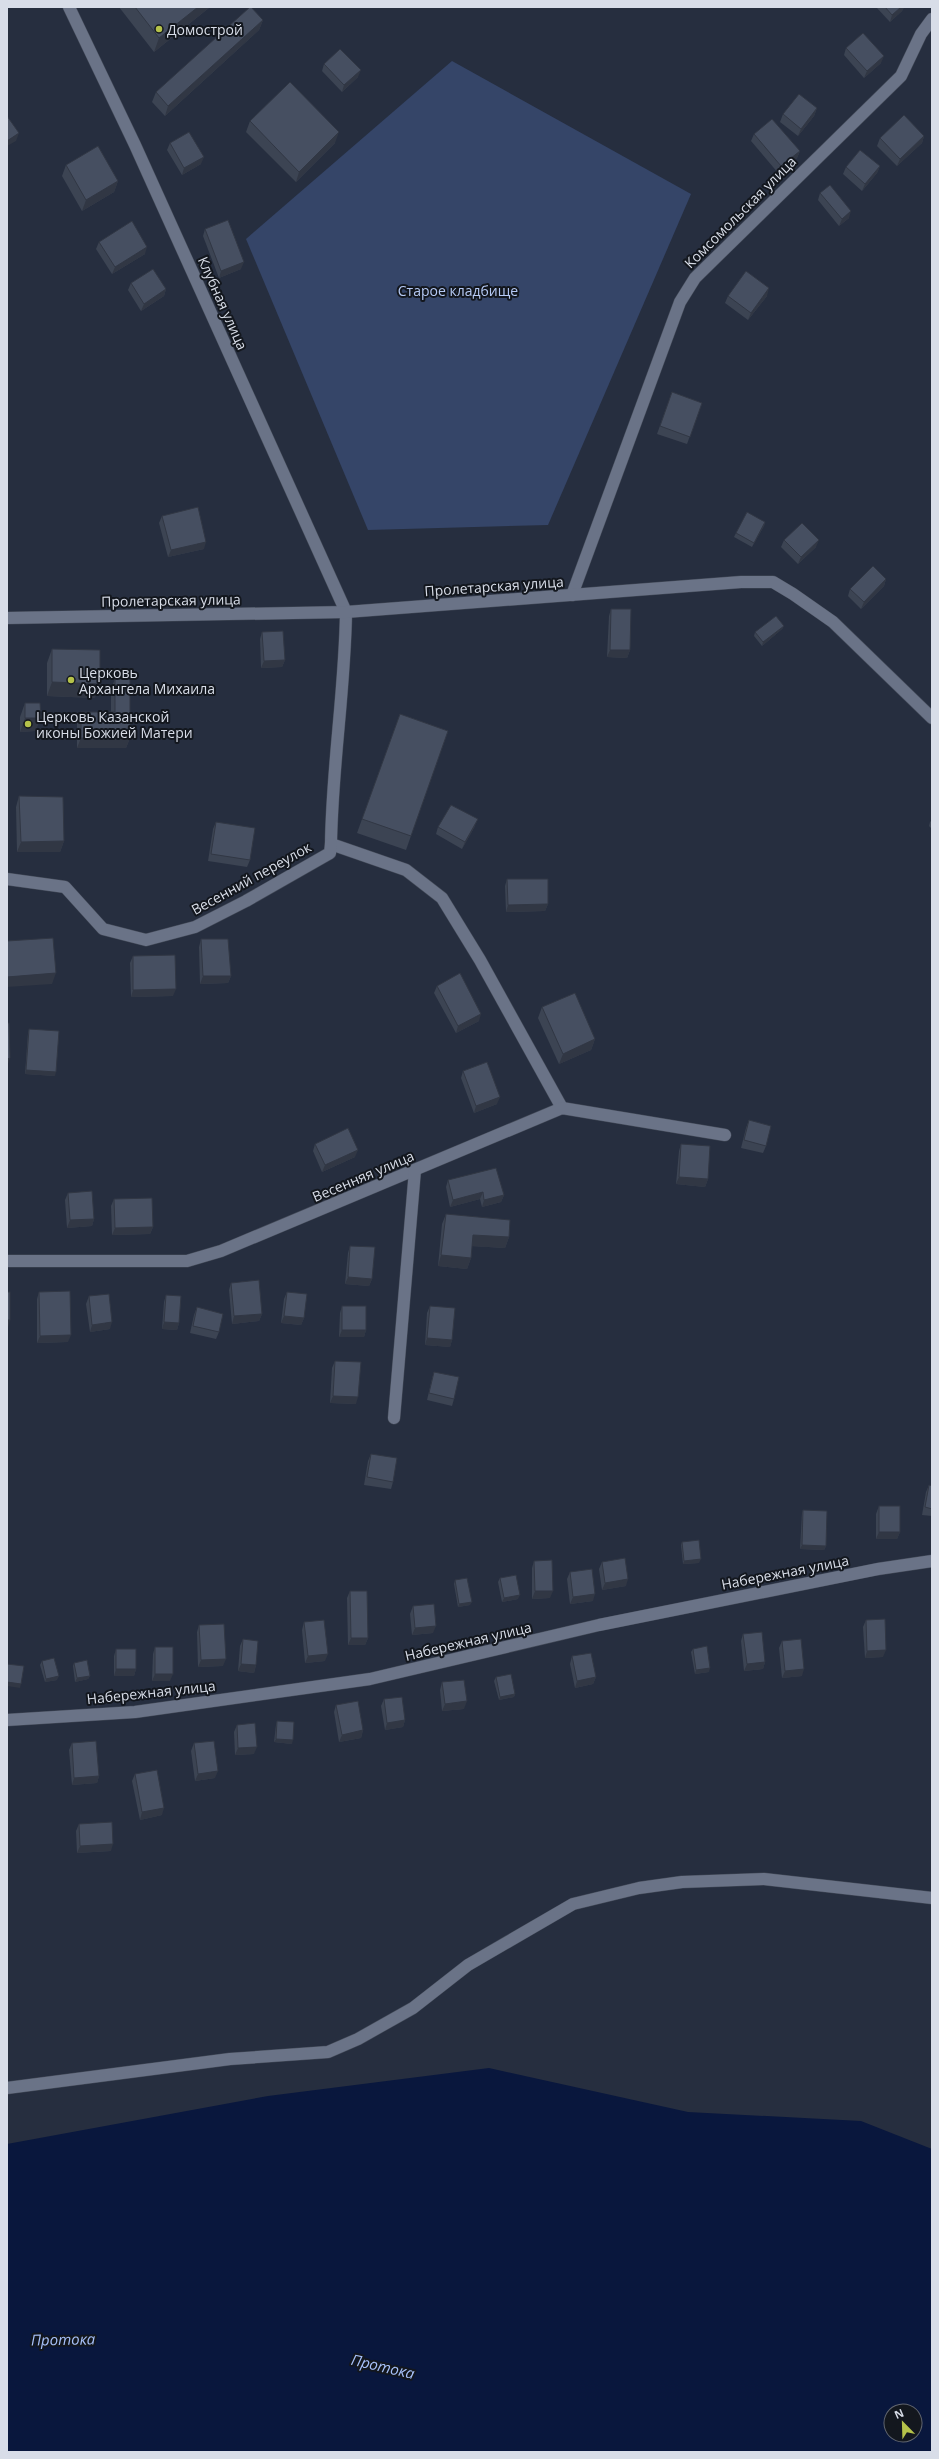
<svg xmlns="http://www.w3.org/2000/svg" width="939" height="2459" viewBox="0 0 939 2459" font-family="'Open Sans',sans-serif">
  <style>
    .green { fill: #354568 }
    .water { fill: #09173d; fill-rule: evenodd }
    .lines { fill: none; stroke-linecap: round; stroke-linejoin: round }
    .minor-casing { stroke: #434a58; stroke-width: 13 }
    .minor { stroke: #6a7387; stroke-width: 12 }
    .wall { fill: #3c4453 }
    .shaded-wall { fill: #313744 }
    .building { fill: #464f61; stroke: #313744 }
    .poi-dot { fill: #b5c24a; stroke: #13171e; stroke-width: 1.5 }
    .labels { text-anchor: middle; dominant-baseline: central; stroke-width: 4; stroke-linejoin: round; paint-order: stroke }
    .poi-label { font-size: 14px; fill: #d8dde8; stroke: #13171e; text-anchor: start }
    .street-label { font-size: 14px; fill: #d8dde8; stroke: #13171e }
    .park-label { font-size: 14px; fill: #b5c9f4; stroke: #13171e }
    .water-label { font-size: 15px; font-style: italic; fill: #a7c1fa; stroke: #13171e }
  </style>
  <rect width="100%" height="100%" fill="#262e3f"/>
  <path class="green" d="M452,61l239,133 -143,331 -180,5 -122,-291z"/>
  <path class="water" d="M489,2068l199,44 173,9 71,28v303h-925v-308l261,-48zM891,2411h24v24h-24z"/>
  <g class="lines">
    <defs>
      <g id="minor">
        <path d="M69,7l66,138 211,467c-1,78 -14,154 -15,232l75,26 36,28 38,62 82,148"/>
        <path d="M572,595l108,-293 15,-24 206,-202 20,-42 11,-15"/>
        <path d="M7,618l339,-6 395,-30h32l20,12 40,28 99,96"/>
        <path d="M7,879l58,8 38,42 43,11 49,-13 51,-26 84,-48 1,-9"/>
        <path d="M7,1261h180l34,-10 341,-143 163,27"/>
        <path d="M394,1418l21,-248"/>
        <path d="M7,1720l128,-8 235,-33 229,-54 279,-56 54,-8"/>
        <path d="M7,2088l223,-29 98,-7 30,-13 55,-31 55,-43 105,-61 66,-16 43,-6 82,-3 168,19"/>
      </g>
    </defs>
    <use href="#minor" class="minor-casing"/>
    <use href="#minor" class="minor"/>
  </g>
  <g class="wall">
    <path d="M119,7h91l-56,45z"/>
    <path d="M876,7h28l-2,4 -12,11z"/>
    <path d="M263,20l-4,10 -94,86 -13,-14 4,-10z"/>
    <path d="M846,48l35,15 -17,15 -20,-23z"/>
    <path d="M324,64l34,13 -16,15 -20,-21z"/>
    <path d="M817,108l-3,8 -16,20 -18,-14 3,-8z"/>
    <path d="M250,121l85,22 -39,39 -50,-50z"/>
    <path d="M754,134l46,17 -3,7 -18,16 -28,-33z"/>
    <path d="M924,136l-2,7 -25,23 -20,-20 3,-8z"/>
    <path d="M170,143l31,21 -19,11 -15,-25z"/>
    <path d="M66,165l52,16 -4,11 -32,19 -20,-35z"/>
    <path d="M880,166l-3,7 -15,18 -19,-17 3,-7z"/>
    <path d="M820,193l29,25 -10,8 -21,-26z"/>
    <path d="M205,229l36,40 -22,9 -16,-42z"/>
    <path d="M99,242l46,12 -33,20 -16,-25z"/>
    <path d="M131,283l35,6 -2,7 -23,15 -13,-21z"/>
    <path d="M728,296h39l-19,24 -23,-17z"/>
    <path d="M672,392l30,11 -15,41 -30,-10z"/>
    <path d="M162,516l42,33 -36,8 -9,-34z"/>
    <path d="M765,522l-1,4 -12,21 -18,-10 2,-4z"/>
    <path d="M784,540l32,7 -18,17 -17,-17z"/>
    <path d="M886,579l-2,7 -23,23 -13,-13 2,-7z"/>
    <path d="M611,609l19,41 -3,8 -20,-1 2,-41z"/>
    <path d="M784,626l-2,3 -20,17 -8,-10 1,-4z"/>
    <path d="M262,632l23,28 -3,7 -21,1 -1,-29z"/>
    <path d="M52,649l43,49 -48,-2v-33z"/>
    <path d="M115,679l15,59 -4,10h-49v-26l4,-10h30v-23z"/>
    <path d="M25,703l16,15 -6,13 -15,1v-15z"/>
    <path d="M400,714l48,17 -42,119 -49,-17z"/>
    <path d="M19,796l45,45 -4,11h-43l-1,-45z"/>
    <path d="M932,820v9l-3,-3 1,-4z"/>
    <path d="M216,822l34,38 -3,7 -39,-6 5,-32z"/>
    <path d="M475,826l-13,23 -26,-15 2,-7z"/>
    <path d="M507,879l41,25 -3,7 -39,1 -1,-26z"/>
    <path d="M201,939l30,37 -3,7 -28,1 -1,-37z"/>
    <path d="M133,956l40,40 -42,1 -1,-34z"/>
    <path d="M437,986l42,35 -23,12 -22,-40z"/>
    <path d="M542,1007l53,32 -4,11 -32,14 -21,-46z"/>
    <path d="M29,1029l26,47 -30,-2 3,-41z"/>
    <path d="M463,1071l34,33 -23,9 -13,-35z"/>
    <path d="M749,1120l17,26 -3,7 -22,-5 5,-20z"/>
    <path d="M315,1144l40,13 -33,15 -9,-21z"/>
    <path d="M681,1144l27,35 -3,8 -29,-3 3,-33z"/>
    <path d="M448,1180l56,15 -3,7 -19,5 -2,-8 -30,8 -4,-20z"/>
    <path d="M68,1193l26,26 -2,7 -25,2 -2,-28z"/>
    <path d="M114,1199l39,28 -3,7 -38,1 -1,-29z"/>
    <path d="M446,1214l63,23 -4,11 -33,-2 -1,12 -4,11 -29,-3 4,-42z"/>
    <path d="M350,1246l22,33 -3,7 -24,-2 3,-31z"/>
    <path d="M231,1283l31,31 -3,7 -27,3 -3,-34z"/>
    <path d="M39,1292l29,50 -31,1v-44z"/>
    <path d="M287,1292l17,26 -3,7 -20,-2 3,-24z"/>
    <path d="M166,1295l13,28 -2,7 -15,-1 2,-27z"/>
    <path d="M89,1296l21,33 -20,3 -4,-28z"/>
    <path d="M342,1306l24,24 -2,7h-25l1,-24z"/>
    <path d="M430,1306l22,34 -2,7 -25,-2 2,-32z"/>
    <path d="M197,1307l22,25 -3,7 -26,-6 4,-18z"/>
    <path d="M335,1361l21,43 -26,-1 2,-35z"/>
    <path d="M434,1372l20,27 -2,7 -25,-6 5,-21z"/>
    <path d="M371,1454l22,28 -2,7 -27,-4 4,-24z"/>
    <path d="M929,1485l3,1v30l-10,-1 4,-23z"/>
    <path d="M879,1506l21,26 -3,7h-21v-25z"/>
    <path d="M803,1510l23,36 -2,4 -24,-1 2,-36z"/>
    <path d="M682,1542l17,21 -16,1 -2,-19z"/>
    <path d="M534,1561l16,37 -18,1v-31z"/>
    <path d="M602,1562l24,24 -24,4 -3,-21z"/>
    <path d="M570,1572l23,29 -23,3 -3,-25z"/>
    <path d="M500,1578l18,21 -16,3 -4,-20z"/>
    <path d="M455,1580l15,25 -12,2 -4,-23z"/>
    <path d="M350,1591l18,47 -3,7h-17l-1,-47z"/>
    <path d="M413,1606l20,27 -21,2 -2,-21z"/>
    <path d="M866,1620l17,37 -18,1 -2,-31z"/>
    <path d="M304,1622l21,39 -20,2 -3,-33z"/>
    <path d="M199,1625l24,41 -25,1 -1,-35z"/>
    <path d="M743,1634l22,28 -2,7 -19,2 -3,-30z"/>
    <path d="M243,1639l13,26 -2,8 -16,-2 2,-25z"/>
    <path d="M782,1641l20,35 -20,2 -3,-30z"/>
    <path d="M155,1647l15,34h-18l1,-27z"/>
    <path d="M116,1649l20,20 -2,7h-20v-20z"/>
    <path d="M693,1649l16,23 -14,2 -4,-22z"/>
    <path d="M572,1656l24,21 -3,7 -18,4 -5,-24z"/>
    <path d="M42,1661l15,19 -12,2 -5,-17z"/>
    <path d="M74,1663l16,13 -2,3 -13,3 -2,-16z"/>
    <path d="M496,1677l19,17 -1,3 -15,3 -5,-19z"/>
    <path d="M442,1682l22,27 -22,2 -2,-21z"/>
    <path d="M384,1699l21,21 -2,7 -18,3 -4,-24z"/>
    <path d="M336,1705l27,25 -2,8 -22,4 -5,-30z"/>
    <path d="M277,1721l15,23 -18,-2 2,-17z"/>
    <path d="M237,1725l17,29 -19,1 -1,-23z"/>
    <path d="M72,1743l27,33 -2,7 -25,2 -3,-35z"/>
    <path d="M194,1743l21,35 -20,3 -4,-30z"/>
    <path d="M135,1774l27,41 -22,5 -8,-39z"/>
    <path d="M79,1824l32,27 -34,2 -1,-22z"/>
  </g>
  <g class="shaded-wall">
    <path d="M198,7h12l-56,45 5,-14z"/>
    <path d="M901,7h3l-2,4 -12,11 2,-7z"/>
    <path d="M263,20l-4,10 -94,86 3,-10z"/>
    <path d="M884,56l-3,7 -17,15 3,-7z"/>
    <path d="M361,70l-3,7 -16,15 2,-7z"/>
    <path d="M817,108l-3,8 -16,20 3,-7z"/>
    <path d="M339,132l-4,11 -39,39 3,-10z"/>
    <path d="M19,133l-3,8 -9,5v-5z"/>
    <path d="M924,136l-2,7 -25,23 3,-7z"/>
    <path d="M800,151l-3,7 -18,16 2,-8z"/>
    <path d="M204,157l-3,7 -19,11 2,-7z"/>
    <path d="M880,166l-3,7 -15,18 3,-7z"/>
    <path d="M118,181l-4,11 -32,19 4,-11z"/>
    <path d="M851,211l-2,7 -10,8 3,-7z"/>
    <path d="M147,247l-2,7 -33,20 3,-7z"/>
    <path d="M244,262l-3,7 -22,9 2,-7z"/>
    <path d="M769,288l-2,8 -19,24 3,-7z"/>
    <path d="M166,289l-2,7 -23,15 3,-7z"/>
    <path d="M765,522l-1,4 -12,21 2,-4z"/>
    <path d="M819,540l-3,7 -18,17 3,-7z"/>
    <path d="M206,542l-2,7 -36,8 3,-7z"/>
    <path d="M886,579l-2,7 -23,23 3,-7z"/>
    <path d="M784,626l-2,3 -20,17 1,-4z"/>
    <path d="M610,650h20l-3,8 -20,-1z"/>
    <path d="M285,660l-3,7 -21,1 3,-7z"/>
    <path d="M52,682l48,2 -5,14 -48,-2z"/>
    <path d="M25,718h16l-6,13 -15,1z"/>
    <path d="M81,738h49l-4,10h-49z"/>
    <path d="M478,819l-3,7 -13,23 3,-7z"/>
    <path d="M64,841l-4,11h-43l4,-10z"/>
    <path d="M548,904l-3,7 -39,1 2,-7z"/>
    <path d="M56,973l-4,11 -45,3v-10z"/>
    <path d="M203,976h28l-3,7 -28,1z"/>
    <path d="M176,989l-3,7 -42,1 2,-7z"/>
    <path d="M481,1014l-2,7 -23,12 2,-7z"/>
    <path d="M595,1039l-4,11 -32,14 4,-10z"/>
    <path d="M10,1058l-3,9v-8z"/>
    <path d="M26,1070l30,2 -1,4 -30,-2z"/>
    <path d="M500,1097l-3,7 -23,9 2,-7z"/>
    <path d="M358,1150l-3,7 -33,15 3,-7z"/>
    <path d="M679,1177l29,2 -3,8 -29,-3z"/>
    <path d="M483,1192l-3,7 -30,8 3,-7z"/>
    <path d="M504,1195l-3,7 -19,5 2,-7z"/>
    <path d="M94,1219l-2,7 -25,2 3,-8z"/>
    <path d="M153,1227l-3,7 -38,1 3,-7z"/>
    <path d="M473,1235l36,2 -4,11 -36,-2z"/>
    <path d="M441,1255l30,3 -4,11 -29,-3z"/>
    <path d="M348,1277l24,2 -3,7 -24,-2z"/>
    <path d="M262,1314l-3,7 -27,3 2,-8z"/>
    <path d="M284,1316l20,2 -3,7 -20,-2z"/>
    <path d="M7,1320h3l-2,8h-1z"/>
    <path d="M112,1322l-2,7 -20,3 2,-7z"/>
    <path d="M164,1322l15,1 -2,7 -15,-1z"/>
    <path d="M342,1330h24l-2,7h-25z"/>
    <path d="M71,1335l-3,7 -31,1 3,-7z"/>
    <path d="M427,1338l25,2 -2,7 -25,-2z"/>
    <path d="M333,1396l25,1 -2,7 -26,-1z"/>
    <path d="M879,1532h21l-3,7h-21z"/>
    <path d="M802,1545l24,1 -2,4 -24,-1z"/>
    <path d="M701,1559l-2,4 -16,1 1,-3z"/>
    <path d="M628,1579l-2,7 -24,4 3,-7z"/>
    <path d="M535,1591h18l-3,7 -18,1z"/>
    <path d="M595,1594l-2,7 -23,3 3,-7z"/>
    <path d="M520,1595l-2,4 -16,3 2,-4z"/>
    <path d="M472,1602l-2,3 -12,2 1,-3z"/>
    <path d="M436,1626l-3,7 -21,2 3,-7z"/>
    <path d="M351,1638h17l-3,7h-17z"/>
    <path d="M886,1650l-3,7 -18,1 2,-7z"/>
    <path d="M328,1654l-3,7 -20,2 3,-7z"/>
    <path d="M226,1659l-3,7 -25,1 3,-7z"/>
    <path d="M765,1662l-2,7 -19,2 3,-7z"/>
    <path d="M241,1664l15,1 -2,8 -16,-2z"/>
    <path d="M710,1668l-1,4 -14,2 1,-4z"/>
    <path d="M116,1669h20l-2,7h-20z"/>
    <path d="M804,1669l-2,7 -20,2 3,-7z"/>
    <path d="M155,1674h18l-3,7h-18z"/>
    <path d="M59,1676l-2,4 -12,2 1,-3z"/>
    <path d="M90,1676l-2,3 -13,3 2,-4z"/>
    <path d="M596,1677l-3,7 -18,4 2,-7z"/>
    <path d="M7,1682l14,2 -1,4 -13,-2z"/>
    <path d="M515,1694l-1,3 -15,3 1,-3z"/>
    <path d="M467,1701l-3,8 -22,2 3,-7z"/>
    <path d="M405,1720l-2,7 -18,3 2,-7z"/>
    <path d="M363,1730l-2,8 -22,4 3,-7z"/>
    <path d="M276,1739l17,1 -1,4 -18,-2z"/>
    <path d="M257,1747l-3,7 -19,1 3,-7z"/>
    <path d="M218,1771l-3,7 -20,3 3,-7z"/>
    <path d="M99,1776l-2,7 -25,2 2,-7z"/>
    <path d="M164,1808l-2,7 -22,5 2,-8z"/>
    <path d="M113,1844l-2,7 -34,2 3,-7z"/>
  </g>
  <g class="building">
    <path d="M135,7h63l-39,31z"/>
    <path d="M250,7h1l12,13 -95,86 -12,-14z"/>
    <path d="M885,7h16l-9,8z"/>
    <path d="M863,33l21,23 -17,15 -21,-23z"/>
    <path d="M340,49l21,21 -17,15 -20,-21z"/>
    <path d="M290,82l49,50 -40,40 -49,-51z"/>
    <path d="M799,94l18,14 -16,21 -18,-15z"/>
    <path d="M904,115l20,21 -24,23 -20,-21z"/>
    <path d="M7,116l12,17 -12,8z"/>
    <path d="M772,119l28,32 -19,15 -27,-32z"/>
    <path d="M189,132l15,25 -20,11 -14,-25z"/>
    <path d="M98,146l20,35 -32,19 -20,-35z"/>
    <path d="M860,150l20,16 -15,18 -19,-17z"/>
    <path d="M830,185l21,26 -9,8 -22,-26z"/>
    <path d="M228,220l16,42 -23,9 -16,-42z"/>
    <path d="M132,221l15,26 -32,20 -16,-25z"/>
    <path d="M153,269l13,20 -22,15 -13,-21z"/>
    <path d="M746,271l23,17 -18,25 -23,-17z"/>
    <path d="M672,392l30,11 -12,34 -30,-11z"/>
    <path d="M198,507l8,35 -35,8 -9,-34z"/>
    <path d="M747,512l18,10 -11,21 -18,-10z"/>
    <path d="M802,523l17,17 -18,17 -17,-17z"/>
    <path d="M873,566l13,13 -22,23 -14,-13z"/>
    <path d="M611,609h20l-1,41h-20z"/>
    <path d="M776,616l8,10 -21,16 -8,-10z"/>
    <path d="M283,631l2,29 -21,1 -2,-29z"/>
    <path d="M52,649l48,1v34l-48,-2z"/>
    <path d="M115,679h15v59h-49v-26h34z"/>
    <path d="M25,703h15l1,15h-16z"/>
    <path d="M400,714l48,17 -37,105 -49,-17z"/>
    <path d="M19,796l44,1 1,44 -43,1z"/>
    <path d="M451,805l27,14 -13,23 -27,-15z"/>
    <path d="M216,822l39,6 -5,32 -39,-6z"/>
    <path d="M507,879h41v25l-40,1z"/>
    <path d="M53,938l3,35 -49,4v-36z"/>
    <path d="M201,939h27l3,37h-28z"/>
    <path d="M175,955l1,34 -43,1v-34z"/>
    <path d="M460,973l21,41 -23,12 -21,-40z"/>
    <path d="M575,993l20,46 -32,15 -21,-47z"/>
    <path d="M7,1023h2l1,35 -3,1z"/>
    <path d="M29,1029l30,2 -3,41 -30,-2z"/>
    <path d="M487,1062l13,35 -24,9 -13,-35z"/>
    <path d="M749,1120l22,6 -5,20 -22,-6z"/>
    <path d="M348,1128l10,22 -33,15 -10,-21z"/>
    <path d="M681,1144l29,2 -2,33 -29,-2z"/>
    <path d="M496,1168l8,27 -20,5 -1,-8 -30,8 -5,-20z"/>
    <path d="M92,1191l2,28 -24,1 -2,-27z"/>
    <path d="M152,1198l1,29 -38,1 -1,-29z"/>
    <path d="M446,1214l64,6 -1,17 -36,-2 -2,23 -30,-3z"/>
    <path d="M350,1246l25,1 -3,32 -24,-2z"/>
    <path d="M259,1280l3,34 -28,2 -3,-33z"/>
    <path d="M70,1291l1,44 -31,1 -1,-44z"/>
    <rect x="7" y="1292" width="3" height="28"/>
    <path d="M287,1292l20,2 -3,24 -20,-2z"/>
    <path d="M109,1294l3,28 -20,3 -3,-29z"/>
    <path d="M166,1295l15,1 -2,27 -15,-1z"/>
    <rect x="342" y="1306" width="24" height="24"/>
    <path d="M430,1306l25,2 -3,32 -25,-2z"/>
    <path d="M197,1307l26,7 -4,18 -26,-6z"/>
    <path d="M335,1361l26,1 -3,35 -25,-1z"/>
    <path d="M434,1372l25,5 -5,22 -25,-6z"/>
    <path d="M371,1454l26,4 -4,24 -26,-5z"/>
    <path d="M929,1485l3,1v23l-7,-2z"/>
    <rect x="879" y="1506" width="21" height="26"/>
    <path d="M803,1510l24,1 -1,35 -24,-1z"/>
    <path d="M699,1540l2,19 -17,2 -2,-19z"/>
    <path d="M625,1558l3,21 -23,4 -3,-21z"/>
    <path d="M552,1560l1,31h-18l-1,-30z"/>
    <path d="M592,1569l3,25 -22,3 -3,-25z"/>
    <path d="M516,1575l4,20 -16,3 -4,-20z"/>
    <path d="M467,1578l5,24 -13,2 -4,-24z"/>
    <path d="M350,1591h17l1,47h-17z"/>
    <path d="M434,1604l2,22 -21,2 -2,-22z"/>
    <path d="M885,1619l1,31 -19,1 -1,-31z"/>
    <path d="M324,1620l4,34 -20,2 -4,-34z"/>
    <path d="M224,1624l2,35 -25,1 -2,-35z"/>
    <path d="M762,1632l3,30 -18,2 -4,-30z"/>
    <path d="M243,1639l15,2 -2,24 -15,-1z"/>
    <path d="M801,1639l3,30 -19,2 -3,-30z"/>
    <path d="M707,1646l3,22 -14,2 -3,-21z"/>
    <rect x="155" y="1647" width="18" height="27"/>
    <rect x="116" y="1649" width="20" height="20"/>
    <path d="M591,1653l5,24 -19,4 -5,-25z"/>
    <path d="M54,1658l5,18 -13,3 -4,-18z"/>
    <path d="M87,1660l3,16 -13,2 -3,-15z"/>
    <path d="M7,1664l17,2 -3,18 -14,-2z"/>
    <path d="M511,1674l4,20 -15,3 -4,-20z"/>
    <path d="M464,1680l3,21 -22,3 -3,-22z"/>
    <path d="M402,1697l3,23 -18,3 -3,-24z"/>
    <path d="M358,1701l5,29 -21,5 -6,-30z"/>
    <path d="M277,1721l17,1 -1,18 -17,-1z"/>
    <path d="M255,1723l2,24 -19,1 -1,-23z"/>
    <path d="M96,1741l3,35 -25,2 -2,-35z"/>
    <path d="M214,1741l4,30 -20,3 -4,-31z"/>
    <path d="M157,1770l7,38 -22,4 -7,-38z"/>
    <path d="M112,1822l1,22 -33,2 -1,-22z"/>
  </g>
  <g class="poi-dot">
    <circle cx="159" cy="29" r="4"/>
    <circle cx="71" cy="680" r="4"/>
    <circle cx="28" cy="724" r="4"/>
  </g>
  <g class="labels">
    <g class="poi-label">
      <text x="167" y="29">Домострой</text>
      <text x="79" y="672">Церковь<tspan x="79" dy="16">Архангела Михаила</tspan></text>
      <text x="36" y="716">Церковь Казанской<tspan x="36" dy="16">иконы Божией Матери</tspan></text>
    </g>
    <g class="street-label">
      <text transform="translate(740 212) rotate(-45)">Комсомольская улица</text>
      <text transform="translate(223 303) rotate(66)">Клубная улица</text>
      <text transform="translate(494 586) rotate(-4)">Пролетарская улица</text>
      <text transform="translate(171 600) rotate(-1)">Пролетарская улица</text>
      <text transform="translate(251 878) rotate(-29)">Весенний переулок</text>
      <text transform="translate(363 1176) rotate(-23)">Весенняя улица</text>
      <text transform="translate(785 1572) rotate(-11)">Набережная улица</text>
      <text transform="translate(468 1641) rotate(-13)">Набережная улица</text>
      <text transform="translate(151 1692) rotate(-6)">Набережная улица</text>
    </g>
    <g class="park-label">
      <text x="458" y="290">Старое кладбище</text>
    </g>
    <g class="water-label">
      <text transform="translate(63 2339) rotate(-1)">Протока</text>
      <text transform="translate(383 2366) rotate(13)">Протока</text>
    </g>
  </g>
  <rect width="939" height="2459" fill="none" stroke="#d8dde8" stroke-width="16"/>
  <g transform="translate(903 2423) rotate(337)"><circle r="19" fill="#13171e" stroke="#62666f"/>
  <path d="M0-3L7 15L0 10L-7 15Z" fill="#b5c24a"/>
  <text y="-6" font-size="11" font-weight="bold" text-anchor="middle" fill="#d8dde8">N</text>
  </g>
</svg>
